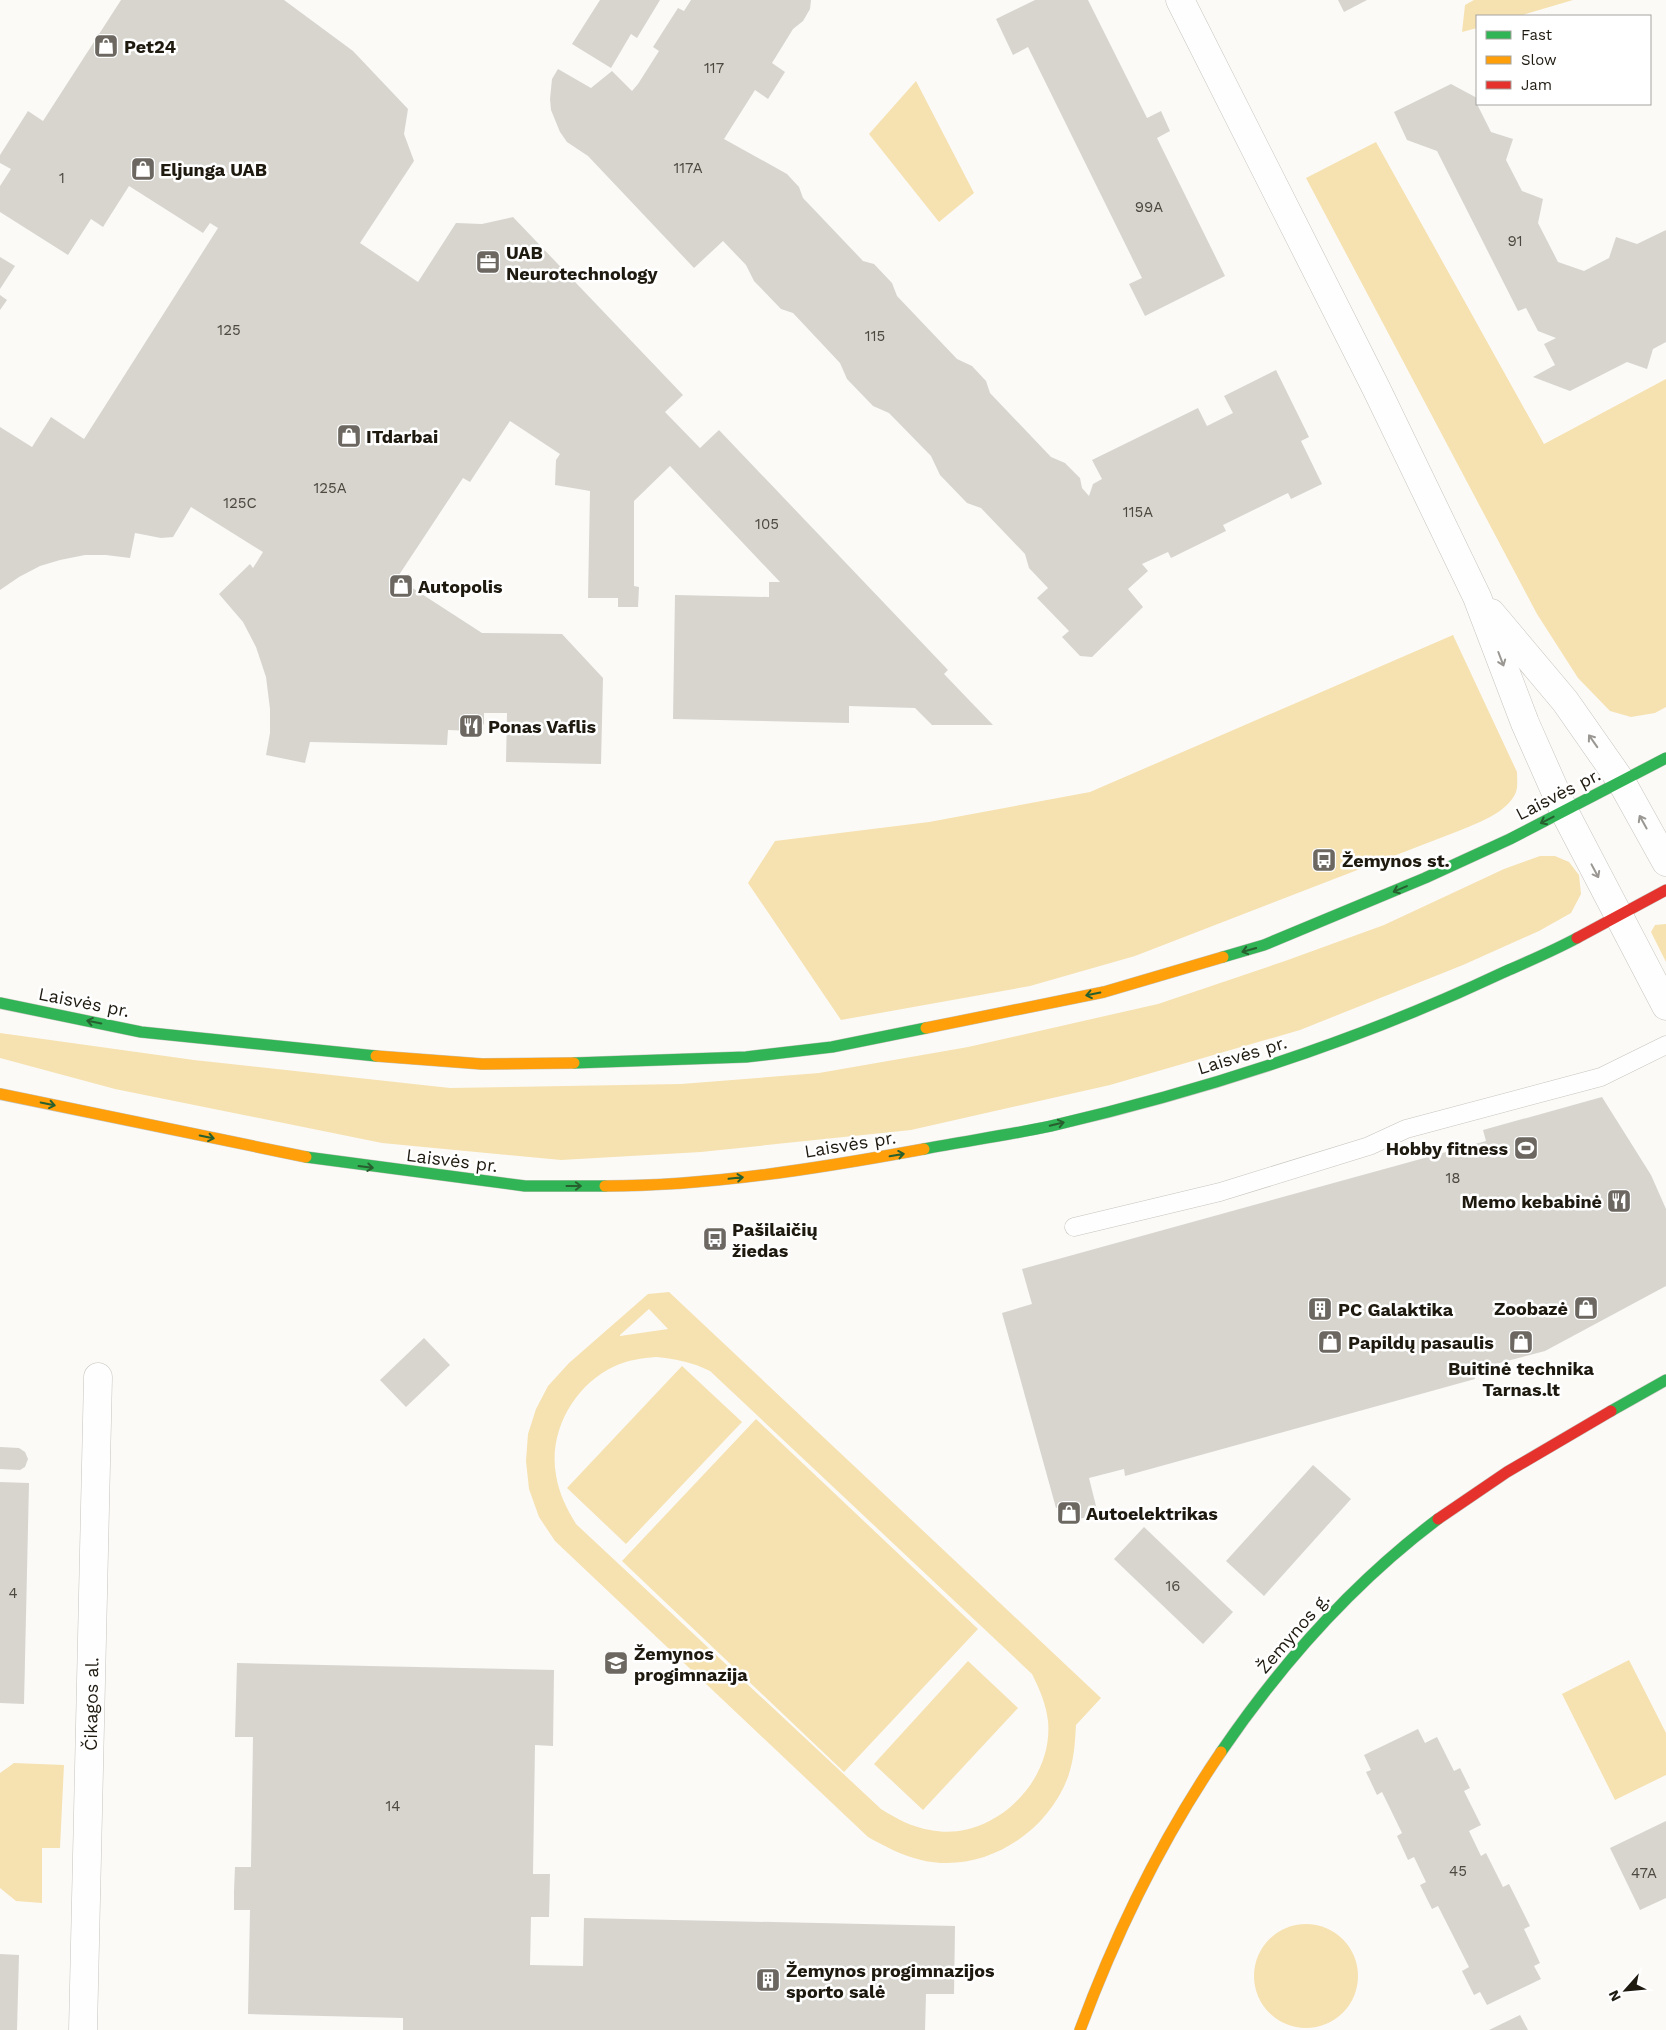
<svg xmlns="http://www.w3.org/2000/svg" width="1666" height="2030" viewBox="0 0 1666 2030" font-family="'Work Sans',sans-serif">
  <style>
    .green { fill: #f6e2b1; fill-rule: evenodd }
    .building { fill: #d7d5ce }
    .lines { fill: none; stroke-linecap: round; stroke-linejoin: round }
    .lane-casing { stroke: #c6c4bd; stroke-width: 19 }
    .street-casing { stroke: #c6c4bd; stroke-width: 29 }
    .fast-casing { stroke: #c6c4bd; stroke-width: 12 }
    .slow-casing { stroke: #c6c4bd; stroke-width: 12 }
    .jam-casing { stroke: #c6c4bd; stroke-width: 12 }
    .lane { stroke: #fefefe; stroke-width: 18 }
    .street { stroke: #fefefe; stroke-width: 28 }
    .fast { stroke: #30b455; stroke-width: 11 }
    .slow { stroke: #ff9f0a; stroke-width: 11 }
    .jam { stroke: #e5322d; stroke-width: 11 }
    .oneway { stroke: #9a9793 }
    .oneway2 { stroke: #275f2f }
    .labels { text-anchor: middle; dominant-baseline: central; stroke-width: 5; stroke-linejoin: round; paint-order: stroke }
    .number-label { font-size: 15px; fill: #4d4940 }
    .poi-label { font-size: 18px; font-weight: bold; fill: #1f1a10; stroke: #fff; text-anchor: start }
    .street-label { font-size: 18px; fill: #1f1a10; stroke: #fff }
  </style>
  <rect width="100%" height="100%" fill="#fbfaf7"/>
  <g class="green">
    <path d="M1474,0h99l-54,16h-42v12l-15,4 3,-27z"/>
    <path d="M916,81l58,112 -35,29 -70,-88z"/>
    <path d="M1376,142l168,302 122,-65v328l-11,6 -24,4 -21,-6 -32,-33 -41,-64 -231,-436z"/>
    <path d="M1453,635l64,137c0,7 1,14 -1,20 -8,20 -36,30 -55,38l-326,126 -105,30 -189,34 -93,-137 27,-42 154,-19 161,-30z"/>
    <path d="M1540,856h15l14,6 10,13 2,19 -10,19 -32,18 -76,34 -163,65 -190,55 -199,45 -210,22 -140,8 -179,-17 -267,-54 -115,-31v-25l194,27 256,28 231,-4 138,-11 149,-26 190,-43 127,-43 99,-36 120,-56z"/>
    <path d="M1666,924v38l-15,-30 4,-7z"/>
    <path d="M669,1292l432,406 -25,27c-1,18 -2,35 -8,52 -21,57 -86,98 -147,83 -20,-5 -35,-13 -53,-23l-313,-296 -16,-24 -10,-28 -3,-28 2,-27 8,-25 12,-23 21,-23 79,-69zM649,1309l19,20 -48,7v-1zM656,1357c20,2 36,5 54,14l322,303c8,16 14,30 16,47 6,62 -57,122 -118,109 -18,-3 -33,-11 -49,-21l-305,-285c-9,-15 -17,-30 -20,-49 -8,-44 19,-91 59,-109 13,-6 27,-8 41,-9z"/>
    <path d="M682,1366l60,56 -116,122 -59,-56z"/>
    <path d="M756,1419l222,210 -134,143 -222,-211z"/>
    <path d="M1629,1660l37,73v42l-51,25 -53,-106z"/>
    <path d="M968,1661l50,47 -95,102 -49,-46z"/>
    <path d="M14,1763l50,2 -4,83h-18v55l-26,-2 -16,-13v-115z"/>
    <circle cx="1306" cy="1976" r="52"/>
  </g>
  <g class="building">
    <path d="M121,0h163l69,51 55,58 -4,25 10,27 -54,82 58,39 38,-59 26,1 31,-7 170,178 -18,17 35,36 19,-18 229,240 -4,4 49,51h-61l-17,-17 -66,-2v17l-176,-4 2,-124 94,2v-15h11l-110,-116 -36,35v85l5,1 -1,20h-20v-9h-30l2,-107 -35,-6 1,-25 4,-6 -50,-33 -40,61 -7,-4 -66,100 85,55 80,1 41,44 -2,86 -95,-2 1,-49h-23v11l-9,7 -27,-1 -1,15 -137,-3 -5,21 -39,-8 4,-22v-24l-4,-32 -10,-30 -13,-25 -24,-28 31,-30 3,4 10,-16 -72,-45 -18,30 -12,1 -26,-5 -5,25 -24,-3h-21l-25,5 -20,6 -21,11 -19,13v-163l32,20 19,-30 33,22 134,-211 -8,-5 -7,10 -74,-47 -26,41 -12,-8 -23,36 -68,-43v-26l11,-17 -11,-6v-8l28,-44 15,10z"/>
    <path d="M600,0h60l-23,38 -6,-4 -20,34 -39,-24z"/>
    <path d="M691,0h120l-1,9 -7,12 -10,8 -21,34 13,9 -17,27 -13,-9 -31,49 63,35 12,13 4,11 60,63 11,3 18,19 5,13 60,63 15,7 14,15 4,12 61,64 14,6 15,15 2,10 7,8 4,-12 9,-5 -10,-19 106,-52 9,18 26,-13 -9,-17 52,-26 33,67 -8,4 21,43 -31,15 -3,-6 -65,32 3,6 -55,27 -3,-6 -26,12 6,7 -20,18 15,18 -51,50 -12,-1 -18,-19 7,-6 -32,-33 11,-10 -19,-20 -4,-14 -44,-46 -14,-5 -27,-28 -9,-19 -42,-43 -16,-7 -26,-27 -7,-16 -47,-50 -12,-4 -27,-28 -8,-16 -23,-24 -29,27 -106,-112 -21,-14 -7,-10 -9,-22 -1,-11 2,-20 6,-10 33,19 21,-17 20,20 6,-7 21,-33 -6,-4 25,-39 6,3z"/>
    <path d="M1035,0h53l59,118 14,-7 9,20 -13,7 68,138 -80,40 -16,-32 13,-6 -114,-231 -15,8 -17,-36z"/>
    <path d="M1338,0h29l-23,12z"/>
    <path d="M1451,84l26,14v6l14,28 22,7 -7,21 16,31 21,8 -5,24 20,39 26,9 25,-13 7,-21 21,7 29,-14v112l-13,7 -6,20 -20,-7 -57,29 -37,-14 22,-12 -11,-21 12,-6 -18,-7 -12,-23 -8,3 -81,-160 -30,-11 -13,-28z"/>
    <path d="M0,257l15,9 -15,23z"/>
    <path d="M0,295l7,5 -7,10z"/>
    <path d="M1602,1097l49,78 15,34v77l-121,65 -72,19 2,9 -350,97 -1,-7 -35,9 9,36 -30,8 -4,-16 -8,2 -54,-195 30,-9 -10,-35 464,-128 -3,-11z"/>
    <path d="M424,1338l26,27 -44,42 -26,-27z"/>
    <path d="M0,1447l19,1 6,4 3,7 -3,8 -5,3 -20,-1z"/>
    <path d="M1313,1465l38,34 -87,97 -38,-35z"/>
    <path d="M0,1482l29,1 -5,221 -24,-1z"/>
    <path d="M1144,1527l89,85 -30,32 -89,-85z"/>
    <path d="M237,1663l317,7 -1,76 -18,-1 -2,129h17l-1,43h-18l-1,48 53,1 1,-48 371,8 -1,68h-28l-1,36h-522v-12l-155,-4 2,-104h-16v-19l1,-24h16l2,-130h-18z"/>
    <path d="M1418,1729l7,14 12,-6 17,34 6,-3 10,20 -6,3 17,34 -12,6 12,25 5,-3 17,34 6,-3 21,42 -6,3 16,34 -6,3 7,13 -54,26 -7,-13 -6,3 -12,-24 7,-4 -31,-61 -6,3 -12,-24 6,-3 -12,-25 -6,3 -11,-24 5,-3 -20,-41 -5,3 -11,-23 5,-2 -7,-15z"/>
    <path d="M1666,1821v77l-26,12 -30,-62z"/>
    <path d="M0,1954l19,1 -2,75h-17z"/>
    <path d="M1520,2015l8,15h-39z"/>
  </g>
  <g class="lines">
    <defs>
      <path id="lane" d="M1074,1227l146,-35 149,-46 37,-17 195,-52 65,-32"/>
      <g id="street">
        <path d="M1180,0l196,388 101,209 48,126 39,88 102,195"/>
        <path d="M1491,613l74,88 56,80 45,81"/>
        <path d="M83,2030l15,-653"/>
      </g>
      <g id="fast">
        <path d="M1223,957l41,-12 161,-67 85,-39 156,-81"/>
        <path d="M0,1003l141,29 235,24"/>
        <path d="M574,1063l172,-6 86,-10 94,-19"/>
        <path d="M924,1149c42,-8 85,-14 127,-23 155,-36 307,-85 451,-153 25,-11 51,-22 75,-35"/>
        <path d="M306,1157l219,29h80"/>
        <path d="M1611,1411l55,-31"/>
        <path d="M1221,1752c60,-88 132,-169 217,-233"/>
      </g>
      <g id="slow">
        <path d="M926,1028l178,-36 119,-35"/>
        <path d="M376,1056l106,8 92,-1"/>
        <path d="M0,1094l306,63"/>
        <path d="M605,1186c106,0 215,-18 319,-37"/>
        <path d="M1080,2030c37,-100 81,-190 141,-278"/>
      </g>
      <g id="jam">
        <path d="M1577,938l89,-48"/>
        <path d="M1438,1519l69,-47 104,-61"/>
      </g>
    </defs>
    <use href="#lane" class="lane-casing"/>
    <use href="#street" class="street-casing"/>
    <use href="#fast" class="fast-casing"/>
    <use href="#slow" class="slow-casing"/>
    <use href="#jam" class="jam-casing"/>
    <use href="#lane" class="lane"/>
    <use href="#street" class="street"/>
    <use href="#fast" class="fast"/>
    <use href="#slow" class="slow"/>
    <use href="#jam" class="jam"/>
  </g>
  <defs><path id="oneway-shaft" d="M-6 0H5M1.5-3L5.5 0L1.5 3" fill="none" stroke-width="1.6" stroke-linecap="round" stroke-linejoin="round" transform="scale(1.25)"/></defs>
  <g class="oneway">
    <use href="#oneway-shaft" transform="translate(1501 659) rotate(69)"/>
    <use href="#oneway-shaft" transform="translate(1593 741) rotate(-125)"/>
    <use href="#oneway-shaft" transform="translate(1643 822) rotate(-119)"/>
    <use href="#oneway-shaft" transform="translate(1595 871) rotate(62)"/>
  </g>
  <g class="oneway2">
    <use href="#oneway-shaft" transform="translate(1547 820) rotate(153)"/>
    <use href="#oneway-shaft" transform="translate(1400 889) rotate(157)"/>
    <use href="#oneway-shaft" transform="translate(1249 950) rotate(164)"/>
    <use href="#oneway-shaft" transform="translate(1093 994) rotate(169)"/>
    <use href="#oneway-shaft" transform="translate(94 1022) rotate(-169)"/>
    <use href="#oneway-shaft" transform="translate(48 1104) rotate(12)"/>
    <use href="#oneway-shaft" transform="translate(1057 1124) rotate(-14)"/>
    <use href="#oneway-shaft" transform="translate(207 1137) rotate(12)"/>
    <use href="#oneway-shaft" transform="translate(897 1155) rotate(-10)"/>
    <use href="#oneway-shaft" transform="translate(366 1167) rotate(7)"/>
    <use href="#oneway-shaft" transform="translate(736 1178) rotate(-6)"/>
    <use href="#oneway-shaft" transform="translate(574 1186)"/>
  </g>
  <defs>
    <symbol id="shop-square" viewBox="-11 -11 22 22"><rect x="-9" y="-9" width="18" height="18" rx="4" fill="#6c6861" stroke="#fff"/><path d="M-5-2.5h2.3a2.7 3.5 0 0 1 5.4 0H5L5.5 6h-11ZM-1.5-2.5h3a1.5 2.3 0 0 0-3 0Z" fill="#fff"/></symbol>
    <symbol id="office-square" viewBox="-11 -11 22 22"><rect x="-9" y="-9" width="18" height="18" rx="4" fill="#6c6861" stroke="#fff"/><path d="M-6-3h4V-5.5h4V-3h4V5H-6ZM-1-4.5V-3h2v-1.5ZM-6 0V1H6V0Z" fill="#fff"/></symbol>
    <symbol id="restaurant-square" viewBox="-11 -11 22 22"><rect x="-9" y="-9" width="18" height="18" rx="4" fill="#6c6861" stroke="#fff"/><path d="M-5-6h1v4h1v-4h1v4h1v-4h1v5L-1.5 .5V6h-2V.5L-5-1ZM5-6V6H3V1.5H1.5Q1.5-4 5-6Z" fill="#fff"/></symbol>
    <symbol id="bus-square" viewBox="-11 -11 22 22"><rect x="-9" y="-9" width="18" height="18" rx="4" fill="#6c6861" stroke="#fff"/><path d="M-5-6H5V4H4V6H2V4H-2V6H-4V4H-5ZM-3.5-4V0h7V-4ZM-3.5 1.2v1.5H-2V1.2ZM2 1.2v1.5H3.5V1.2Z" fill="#fff"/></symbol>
    <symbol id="stadium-square" viewBox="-11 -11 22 22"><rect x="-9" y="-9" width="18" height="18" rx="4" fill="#6c6861" stroke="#fff"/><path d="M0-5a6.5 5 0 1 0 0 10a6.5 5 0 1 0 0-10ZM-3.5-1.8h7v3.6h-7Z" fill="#fff"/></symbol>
    <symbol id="building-square" viewBox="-11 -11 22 22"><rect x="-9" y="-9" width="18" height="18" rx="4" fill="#6c6861" stroke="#fff"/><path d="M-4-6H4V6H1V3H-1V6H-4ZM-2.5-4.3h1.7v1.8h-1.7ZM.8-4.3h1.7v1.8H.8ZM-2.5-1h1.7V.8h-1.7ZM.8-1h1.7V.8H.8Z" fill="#fff"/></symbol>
    <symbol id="school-square" viewBox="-11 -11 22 22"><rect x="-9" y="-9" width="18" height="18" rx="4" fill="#6c6861" stroke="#fff"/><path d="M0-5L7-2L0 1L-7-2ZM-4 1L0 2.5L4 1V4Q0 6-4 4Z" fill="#fff"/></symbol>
  </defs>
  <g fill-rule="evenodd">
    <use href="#shop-square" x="92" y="32" width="28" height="28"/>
    <use href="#shop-square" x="129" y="155" width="28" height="28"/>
    <use href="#office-square" x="474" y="248" width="28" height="28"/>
    <use href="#shop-square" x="335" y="422" width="28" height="28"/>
    <use href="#shop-square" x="387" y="572" width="28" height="28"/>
    <use href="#restaurant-square" x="457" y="712" width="28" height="28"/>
    <use href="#bus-square" x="1310" y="846" width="28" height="28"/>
    <use href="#stadium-square" x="1512" y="1134" width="28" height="28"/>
    <use href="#restaurant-square" x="1605" y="1187" width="28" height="28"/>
    <use href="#bus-square" x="701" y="1225" width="28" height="28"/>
    <use href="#shop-square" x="1572" y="1294" width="28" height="28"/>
    <use href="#building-square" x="1306" y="1295" width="28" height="28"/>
    <use href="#shop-square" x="1316" y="1328" width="28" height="28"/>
    <use href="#shop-square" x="1507" y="1328" width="28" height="28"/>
    <use href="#shop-square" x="1055" y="1499" width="28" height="28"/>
    <use href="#school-square" x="602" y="1649" width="28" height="28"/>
    <use href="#building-square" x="754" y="1966" width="28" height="28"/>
  </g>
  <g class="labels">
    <g class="number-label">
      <text x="714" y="68">117</text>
      <text x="688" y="168">117A</text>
      <text x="62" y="178">1</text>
      <text x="1149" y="207">99A</text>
      <text x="1515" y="241">91</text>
      <text x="229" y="330">125</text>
      <text x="875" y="336">115</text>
      <text x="330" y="488">125A</text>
      <text x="240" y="503">125C</text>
      <text x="1138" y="512">115A</text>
      <text x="767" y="524">105</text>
      <text x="1453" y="1178">18</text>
      <text x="1173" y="1586">16</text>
      <text x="13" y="1593">4</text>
      <text x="393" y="1806">14</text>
      <text x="1458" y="1871">45</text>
      <text x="1644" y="1873">47A</text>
    </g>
    <g class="poi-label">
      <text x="124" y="46">Pet24</text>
      <text x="160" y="169">Eljunga UAB</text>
      <text x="506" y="252">UAB<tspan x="506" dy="21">Neurotechnology</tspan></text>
      <text x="366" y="436">ITdarbai</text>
      <text x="418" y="586">Autopolis</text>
      <text x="488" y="726">Ponas Vaflis</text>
      <text x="1342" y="860">Žemynos st.</text>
      <text x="1508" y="1148" text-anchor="end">Hobby fitness</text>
      <text x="1602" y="1201" text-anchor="end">Memo kebabinė</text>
      <text x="732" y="1229">Pašilaičių<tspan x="732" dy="21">žiedas</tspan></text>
      <text x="1568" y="1308" text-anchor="end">Zoobazė</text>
      <text x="1338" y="1309">PC Galaktika</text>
      <text x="1348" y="1342">Papildų pasaulis</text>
      <text x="1521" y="1368" text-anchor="middle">Buitinė technika<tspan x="1521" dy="21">Tarnas.lt</tspan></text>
      <text x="1086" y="1513">Autoelektrikas</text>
      <text x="634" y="1653">Žemynos<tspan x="634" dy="21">progimnazija</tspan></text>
      <text x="786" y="1970">Žemynos progimnazijos<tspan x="786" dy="21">sporto salė</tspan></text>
    </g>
    <g class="street-label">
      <text transform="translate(1558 794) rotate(-27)">Laisvės pr.</text>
      <text transform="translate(84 1002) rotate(11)">Laisvės pr.</text>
      <text transform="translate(1242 1055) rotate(-17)">Laisvės pr.</text>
      <text transform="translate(850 1144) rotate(-9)">Laisvės pr.</text>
      <text transform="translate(452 1160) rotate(7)">Laisvės pr.</text>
      <text transform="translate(1293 1633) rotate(-49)">Žemynos g.</text>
      <text transform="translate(91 1704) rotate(-89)">Čikagos al.</text>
    </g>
  </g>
  <rect x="1476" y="15" width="175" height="90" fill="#ffffff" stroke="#a5a39f"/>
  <rect x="1486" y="31" width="25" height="8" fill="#30b455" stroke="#a5a39f"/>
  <text x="1521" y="40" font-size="15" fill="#1f1a10">Fast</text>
  <rect x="1486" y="56" width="25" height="8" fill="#ff9f0a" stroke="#a5a39f"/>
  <text x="1521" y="65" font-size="15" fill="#1f1a10">Slow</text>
  <rect x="1486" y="81" width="25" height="8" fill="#e5322d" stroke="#a5a39f"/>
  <text x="1521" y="90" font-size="15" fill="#1f1a10">Jam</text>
  <g transform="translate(1626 1990) rotate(243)" stroke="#ffffff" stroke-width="4" paint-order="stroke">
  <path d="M0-4L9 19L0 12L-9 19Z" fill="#1f1a10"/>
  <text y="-8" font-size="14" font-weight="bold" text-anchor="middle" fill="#1f1a10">N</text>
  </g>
</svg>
